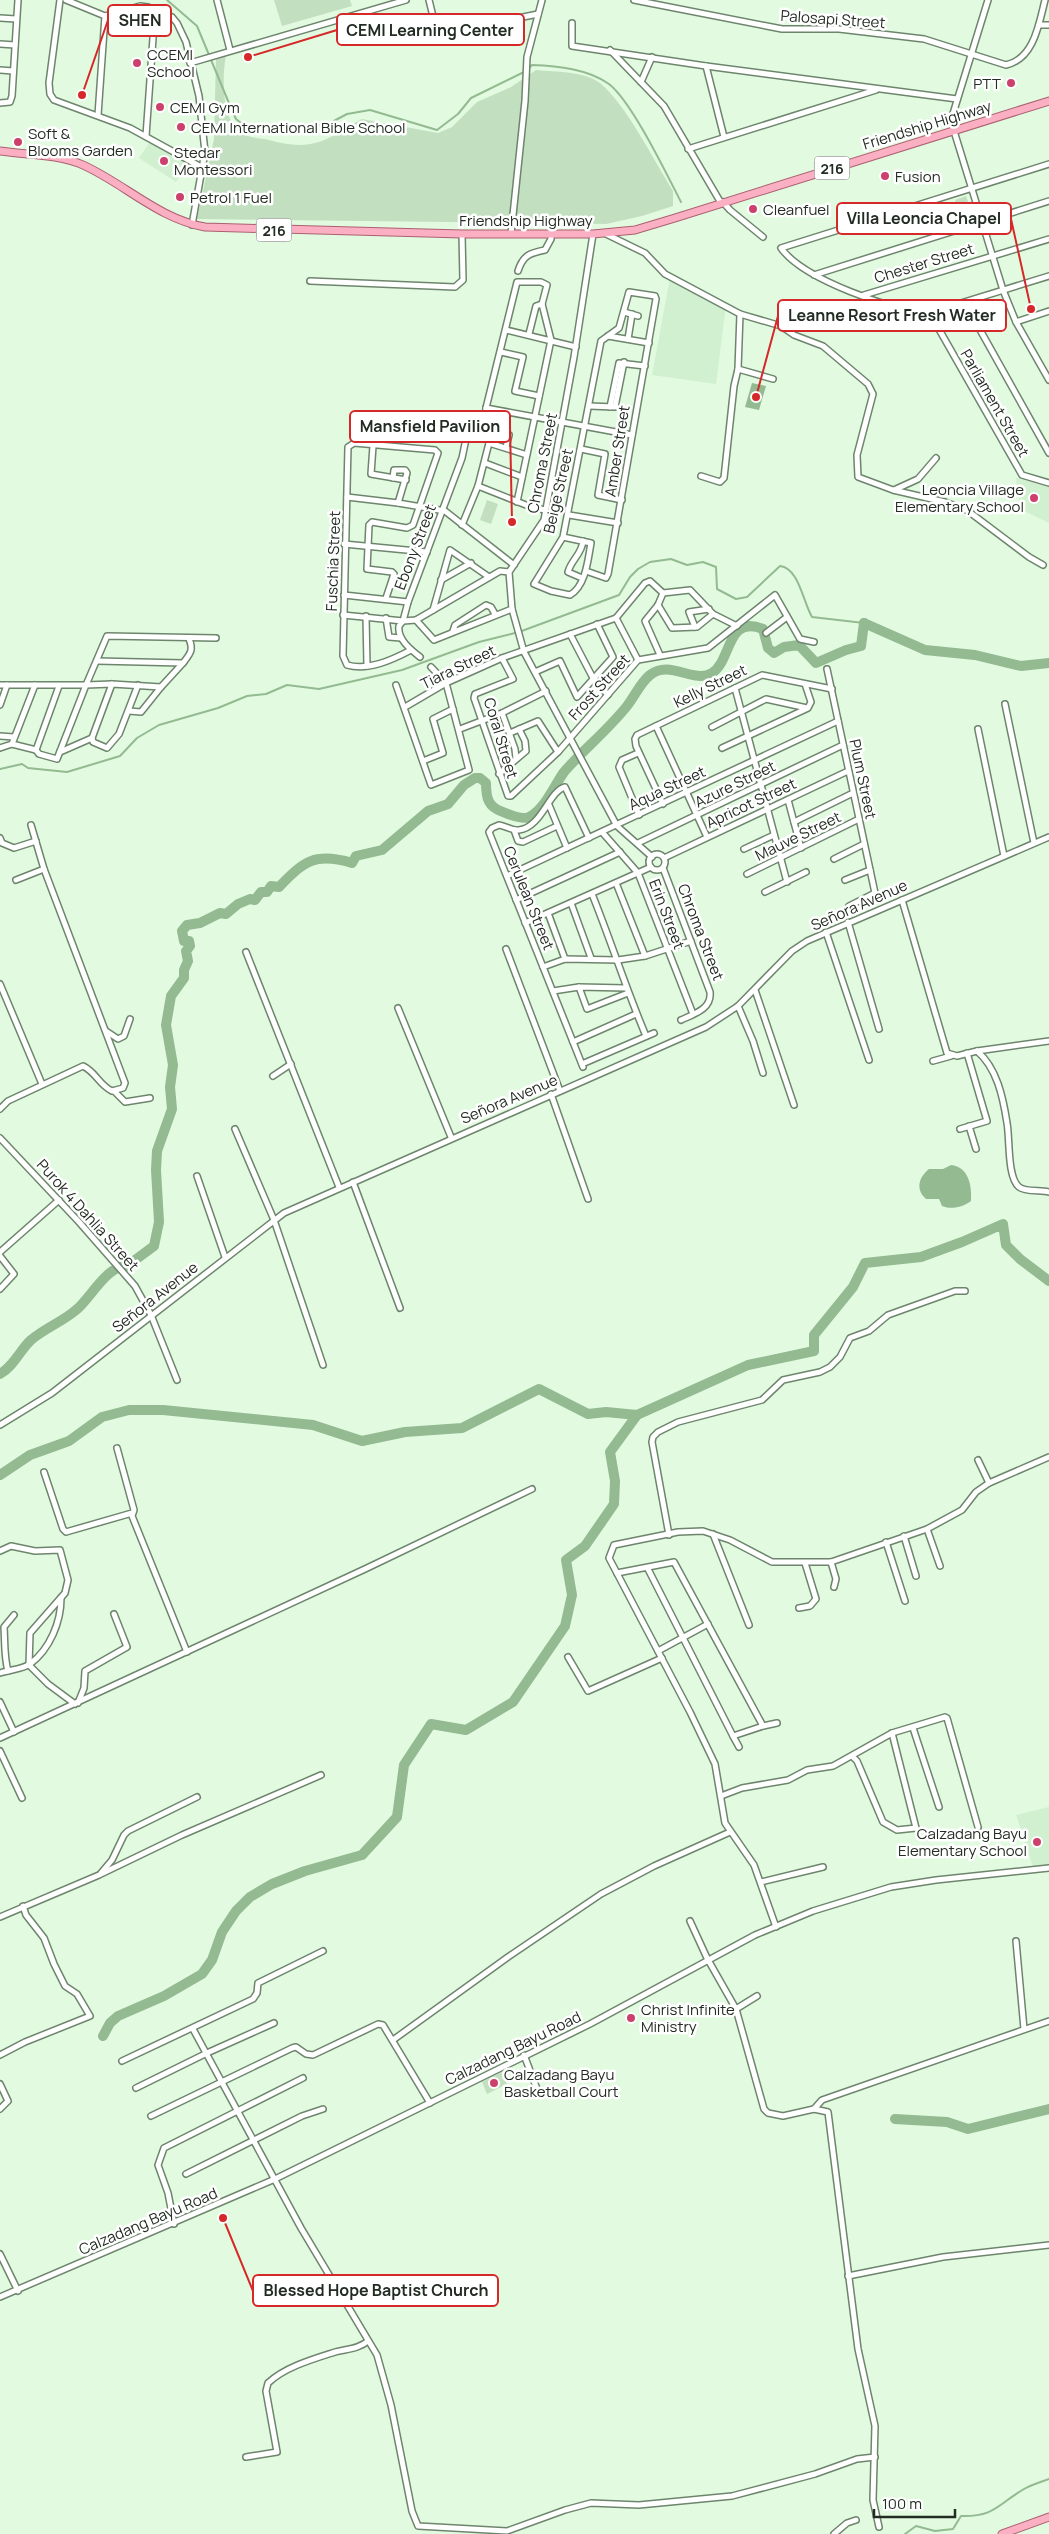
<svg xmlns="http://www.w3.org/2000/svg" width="1049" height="2534" viewBox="0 0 1049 2534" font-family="Manrope,sans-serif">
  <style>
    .built { fill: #d1f0cf }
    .green { fill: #c2e0c0 }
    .water { fill: #93ba91 }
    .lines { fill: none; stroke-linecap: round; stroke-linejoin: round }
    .stream { stroke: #93ba91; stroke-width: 2 }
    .river { stroke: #93ba91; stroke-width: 10 }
    .minor-casing { stroke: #6e856d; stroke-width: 8 }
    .major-casing { stroke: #ac5f70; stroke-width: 9 }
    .minor { stroke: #fff; stroke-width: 5 }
    .major { stroke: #fab0c2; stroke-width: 7 }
    .poi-dot { fill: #ce406c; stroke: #fff; stroke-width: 2 }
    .labels { text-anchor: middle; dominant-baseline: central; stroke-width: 5; stroke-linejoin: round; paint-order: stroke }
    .shield { fill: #fff; stroke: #646b64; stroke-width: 1 }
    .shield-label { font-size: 14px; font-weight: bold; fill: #222c22 }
    .street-label { font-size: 15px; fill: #222c22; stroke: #fff }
    .poi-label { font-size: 15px; fill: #222c22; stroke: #fff; text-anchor: start }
    .leader { fill: none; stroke: #d62828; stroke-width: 2 }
    .callout-dot { fill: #d62828; stroke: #fff; stroke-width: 2 }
    .callout { fill: #fff; stroke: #d62828; stroke-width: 2 }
    .callout-label { font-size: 16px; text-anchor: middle; font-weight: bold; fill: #222c22 }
  </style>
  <rect width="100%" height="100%" fill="#e2fbe0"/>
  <g class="built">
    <path d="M151,140l37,23 -12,19 -37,-24z"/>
    <path d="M670,278l56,27 -10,79 -64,-9z"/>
    <path d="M1016,478l33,8v37l-29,-14z"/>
    <path d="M1049,1807v59l-16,1 -17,-52z"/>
  </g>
  <g class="green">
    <path d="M274,0h76l2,6 -70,20z"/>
    <path d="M226,56c-4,20 -5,66 17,78 7,4 19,4 26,6 15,4 31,7 46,3 17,-4 31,-16 47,-24l76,14 14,-6 25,-25 34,-15 25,-17c20,2 48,1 64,13 25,20 55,79 73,108v15l-31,10 -36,8 -409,-5 17,-80 2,-81z"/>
    <path d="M966,196l8,23 -11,4 -8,-23z"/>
    <path d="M487,500l11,4 -7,20 -11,-4z"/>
    <path d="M502,2072l5,12 -20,10 -5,-12z"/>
  </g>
  <g class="water">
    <path d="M752,383l14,3 -7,24 -14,-3z"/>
    <path d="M951,1165c18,2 21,21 20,36 -8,6 -19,9 -29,5l-3,-7h-13c-11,-10 -7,-22 3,-30h14z"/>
  </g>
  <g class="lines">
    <g class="stream">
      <path d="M167,0l30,26 34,82 5,11 10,8 15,2 26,-4 21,2 24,-5 15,-8 23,-4 67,20 21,-16 13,-16 53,-26"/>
      <path d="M528,69l4,-4c26,1 56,4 77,19 23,18 57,89 72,118"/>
      <path d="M0,769l22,-5 6,4 39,4 53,-16 17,-18 22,-13 59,-17 29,-12 19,-2 21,-9 32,4 83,-19 77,-28 40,-10 100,-37 11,-18 8,-8 12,-7 21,-3 16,6 16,-3 13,5 1,22 19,10 11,-2 33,-31c19,2 23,36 32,51l52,6"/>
      <path d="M905,2534l11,-8 19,5 18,-2 8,-13c34,1 37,-12 63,-27 7,-4 17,-7 25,-10"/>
    </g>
    <g class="river">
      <path d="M864,623l61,27 50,5 46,11 28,-3"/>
      <path d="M0,1374c14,-8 20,-24 31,-34 14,-12 31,-18 45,-30 14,-11 31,-45 51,-44l27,-20 5,-24 -3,-52 1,-19 15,-42 -2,-22 3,-22 -7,-40 5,-29 13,-18v-8l4,-9 -2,-10 4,-5 -1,-5h-5l-2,-10 5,-6 13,-2 20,-10 6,1 12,-10 12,-5 5,1 6,-8h6l4,-6 8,1c25,-26 36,-35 73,-24l4,-7 26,-6 46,-39 20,-7 16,-19 11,-7h5l6,5c0,15 2,24 17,29 7,3 19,8 26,5 16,-8 25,-31 35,-45 20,-23 44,-42 63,-66 8,-10 13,-23 23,-31 20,-16 43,9 62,-2 20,-12 14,-59 51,-44l5,19 6,5 10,-6 15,-2 17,18 30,-13 15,-4 3,-23"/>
      <path d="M0,1475l30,-20 39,-14 33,-24 27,-7h34l150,15 49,16 43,-9 57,-4 77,-39 49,25 18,-2 31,3 111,-50 66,-14v-16l39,-48 12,-24 56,-6 41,-15 41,-18 3,21 14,14 29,22"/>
      <path d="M103,2036l7,-13 8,-7 46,-20 38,-22 10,-14 10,-28 14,-21 14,-14 22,-13 33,-13 57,-16 35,-38 7,-52 27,-41 35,6 47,-28 52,-76 7,-31 -6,-35 19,-14 29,-42 1,-23 -5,-29 27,-37"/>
      <path d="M895,2119l52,3 21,7 81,-20"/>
    </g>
    <defs>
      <g id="minor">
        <path d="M60,0l-11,83 1,11 4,6 76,28 73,40"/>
        <path d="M66,0l39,16 35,-10 8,1 24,10 5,6 9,19 13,54 6,56 -13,73"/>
        <path d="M217,0l13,50"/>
        <path d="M429,0l9,37"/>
        <path d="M634,0l148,29h57l85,10 82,26c28,-6 33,-41 39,-65"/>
        <path d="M988,0l-36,117 2,14 49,159 13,32 33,58"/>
        <path d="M0,18l16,1"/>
        <path d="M508,20l30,-6"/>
        <path d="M572,23v23l134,20 251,33"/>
        <path d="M1039,25h10"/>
        <path d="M0,44l15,1"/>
        <path d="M610,50l54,56 57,97"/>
        <path d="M190,63l216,-63"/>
        <path d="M706,66l18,71"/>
        <path d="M0,70l13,1"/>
        <path d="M641,82l11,-25"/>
        <path d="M0,103l10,-1 2,-6 6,-96"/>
        <path d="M98,115l7,-99"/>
        <path d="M146,136l9,-126"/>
        <path d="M688,149l188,-59"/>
        <path d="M723,202l7,8 33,27"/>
        <path d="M511,234l14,-133 2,-44 15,-57"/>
        <path d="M593,234l-19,123 -30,163 -35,52 3,37 12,43 93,174 35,31"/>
        <path d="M606,234l39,19 20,21 75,40 -2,55 35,10"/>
        <path d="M518,271c5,-16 12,-18 27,-21l6,-11v-6"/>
        <path d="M814,275l235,-74"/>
        <path d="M310,281l145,6 8,-7 -1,-46"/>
        <path d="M864,295l185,-56"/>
        <path d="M965,303l84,150"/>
        <path d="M624,312l14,4"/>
        <path d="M740,314l41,12 13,9 29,11 45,38 5,10 -16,61 1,22 35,13 52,12 23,9 61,46 14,8"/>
        <path d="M932,317c-40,-9 -128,-36 -151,-69l268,-84"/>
        <path d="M932,317l90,158 27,8"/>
        <path d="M932,317l3,-6 114,-35"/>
        <path d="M1016,322l33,-11"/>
        <path d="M506,330l70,17"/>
        <path d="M529,334l7,-28 6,-2"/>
        <path d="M608,336l41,7"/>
        <path d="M628,339l4,-25"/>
        <path d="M501,352l22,5 -8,34 24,5"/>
        <path d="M589,406l26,1 9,-45"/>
        <path d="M610,407l9,-44 26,3"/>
        <path d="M486,408l146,27"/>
        <path d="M485,430l24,5 -3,12"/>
        <path d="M373,446l-2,28 35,6"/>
        <path d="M581,449l24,5 -7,41 24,5"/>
        <path d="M485,463l37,14"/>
        <path d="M701,476l19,6 4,-4 10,-92 4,-17"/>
        <path d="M393,478l1,-8h11l2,3 -9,30"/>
        <path d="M478,486l53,21 14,3"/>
        <path d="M894,490l24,-11 18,-21"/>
        <path d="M347,497l51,6 47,8 69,54"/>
        <path d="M517,502l34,-162 -9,-36 5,-19 -6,-3h-24l-31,126 -2,22 3,3 2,10 38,12"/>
        <path d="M569,515l49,8"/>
        <path d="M462,525l16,-39 11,-43"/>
        <path d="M563,537l28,6c-3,16 -5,43 -21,52l-19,-4 -17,-7 29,-47 38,-196 18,-13 10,-36 26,4 1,3 -48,275 -2,4 -20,-7"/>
        <path d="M344,544l83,8"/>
        <path d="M582,578l-14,-6c3,-12 14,-18 15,-31"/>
        <path d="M441,580l30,-17"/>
        <path d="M344,595l64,7"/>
        <path d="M386,598l8,-24 -2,-2 -25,-3 2,-44 3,-3 35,6 6,-3 25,-72 -3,-3 -81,-7 -6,4 -5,209 4,9c21,6 45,-5 64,-15"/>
        <path d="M658,605l14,23 25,-1 16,-13"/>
        <path d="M433,610l17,-60 39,27"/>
        <path d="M343,615l60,6 13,-1 84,-49 9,1"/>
        <path d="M366,616l1,50"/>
        <path d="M386,618l3,19 12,1"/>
        <path d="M616,618l22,42"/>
        <path d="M416,620l18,20 78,-31"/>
        <path d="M695,627l-6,-15 20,-3"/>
        <path d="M453,631l2,-6 31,-20 5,2 4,7"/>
        <path d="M766,633l21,-16"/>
        <path d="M570,634l23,44 15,17"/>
        <path d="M660,655l-15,-34 13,-16 5,-12"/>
        <path d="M420,657c-9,-7 -23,-18 -21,-31l4,-5 5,-19 54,-144 4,-19"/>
        <path d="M502,658l11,21 -38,15 -1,4 34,98h3l47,-44"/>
        <path d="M97,661l86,2c7,-9 11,-13 6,-24"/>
        <path d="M827,669l48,224 -26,13"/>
        <path d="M535,672l25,-11 17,36 36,-40 -16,-33"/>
        <path d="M112,684l-20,54 1,4 14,6 12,-14 19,-49"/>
        <path d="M0,685h86l21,-49 109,2"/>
        <path d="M396,685l35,100 38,-15 -23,-87 -15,-16"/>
        <path d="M59,686l-23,64 3,4 18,5 29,-74 26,-1 49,3 22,-24"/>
        <path d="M735,688l52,194"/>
        <path d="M1005,704l29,139"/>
        <path d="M0,705l7,-20"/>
        <path d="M405,707l41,-24 56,-25 114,-40 29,-35 5,-2 13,12 27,-3 23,24 24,12"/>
        <path d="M129,711l12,1 20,-25"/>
        <path d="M502,713l13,36 1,10"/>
        <path d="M656,726l51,111"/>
        <path d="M712,727l54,-28 41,9"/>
        <path d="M460,729l42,-16 44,-22"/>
        <path d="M978,729l26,127"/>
        <path d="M510,733l28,-12 20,31 80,-92 70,-12 67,-53 25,44 14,3"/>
        <path d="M0,736l14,1"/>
        <path d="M12,744l24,6"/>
        <path d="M0,748l12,-4 23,-59"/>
        <path d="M722,748l86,-40 3,-6 -6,-18"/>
        <path d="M60,752l32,-14"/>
        <path d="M638,753l-16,7 -3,7 20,48"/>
        <path d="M423,761l20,-8 -10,-34 20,-10"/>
        <path d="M499,774l27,-23 -1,-10 -6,-12"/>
        <path d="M788,800l13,48"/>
        <path d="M663,804l-27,-58 -1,-7 2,-4 125,-60 70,14"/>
        <path d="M549,805l18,43"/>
        <path d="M794,822l59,-29"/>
        <path d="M514,830l4,11 5,1 34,-16"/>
        <path d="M602,832l36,41 55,141"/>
        <path d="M0,838l2,5 12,5 22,-7"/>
        <path d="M638,843l205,-98"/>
        <path d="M744,849l30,-14"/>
        <circle cx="657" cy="862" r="8"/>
        <path d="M664,858l184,-87"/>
        <path d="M834,859l30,-15"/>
        <path d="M663,868l47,124c2,17 -16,22 -29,28"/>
        <path d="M747,874l112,-55"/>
        <path d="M507,876l331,-155"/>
        <path d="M16,880l28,-11"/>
        <path d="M845,880l25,-10"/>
        <path d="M616,883l29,73"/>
        <path d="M765,892l41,-20"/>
        <path d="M592,894c19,47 34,95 54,142"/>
        <path d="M516,900l104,-48"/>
        <path d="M902,900l45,153 10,3 20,-5 72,-10"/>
        <path d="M571,903l20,55"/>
        <path d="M548,913l17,46"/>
        <path d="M848,922l31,107"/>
        <path d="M525,923l126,-56"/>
        <path d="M826,932l43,128"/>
        <path d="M506,949l54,142"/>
        <path d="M246,952l93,235"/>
        <path d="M543,967l22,-8 53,1 27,-4 46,-15"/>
        <path d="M0,984l42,100"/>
        <path d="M579,987l8,22 41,-16"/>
        <path d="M755,990l39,115"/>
        <path d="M553,991l26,-4 47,1"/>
        <path d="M738,1006l15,35 10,32"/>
        <path d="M398,1008l53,129"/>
        <path d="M106,1031l12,8 6,-3 6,-17"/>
        <path d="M573,1042l63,-28"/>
        <path d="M977,1051c20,17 26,46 30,72 3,16 0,54 12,64 6,5 22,3 30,5"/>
        <path d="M933,1061l18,-5"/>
        <path d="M582,1064l72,-31"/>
        <path d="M583,1067l-94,-235 3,-4 7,-3c7,1 13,6 20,5 23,-3 30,-39 46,-43l24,51"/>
        <path d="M273,1076l18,-12"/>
        <path d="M114,1091l11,11 25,-4"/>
        <path d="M551,1094l37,105"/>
        <path d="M0,1109l8,-8 75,-35c13,6 16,19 29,25l11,-3 2,-5 -81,-214 -13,-44"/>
        <path d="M969,1126l7,23"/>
        <path d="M235,1129l39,91 49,145"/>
        <path d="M960,1129l27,-8 -20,-68"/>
        <path d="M0,1138l79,84 56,64 16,29 26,65"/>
        <path d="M197,1176l28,81"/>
        <path d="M353,1182l47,126"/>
        <path d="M0,1252l59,-52"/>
        <path d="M0,1256l14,18 -14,15"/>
        <path d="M0,1425l52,-32 232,-180 422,-186 32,-21 54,-55 15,-10 242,-104"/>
        <path d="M117,1448l17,62 -2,6 55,136"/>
        <path d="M978,1460l11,23"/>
        <path d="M44,1472l19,57 3,3 66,-19"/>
        <path d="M927,1529l13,37"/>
        <path d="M713,1534l36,91"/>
        <path d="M669,1535l-17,-93 1,-5 5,-5 20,-10 84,-22 21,-20 37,-8 10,-5 10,-10 10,-19 19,-7 19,-16 67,-24h10"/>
        <path d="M904,1536l12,40"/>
        <path d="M886,1542l19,59"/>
        <path d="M0,1551l11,-5 24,5 25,-1 8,30 -3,13 -35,40 -1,32 19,19 27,20"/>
        <path d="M831,1562l5,17 -2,8"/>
        <path d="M617,1573l57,-11 89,164 -30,10 -85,-167"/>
        <path d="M799,1608l11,-2 6,-7 -11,-36"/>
        <path d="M658,1651l50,-27"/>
        <path d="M568,1657l20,34 74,-33"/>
        <path d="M8,1671c-4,-14 -3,-29 -4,-44l10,-12"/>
        <path d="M0,1673c9,-3 23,-4 30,-9 20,-15 31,-42 31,-66"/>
        <path d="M0,1702l14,30"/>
        <path d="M78,1703l6,-15 1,-17 42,-24 -13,-33"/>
        <path d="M763,1726l14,-3"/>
        <path d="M913,1728l26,79"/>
        <path d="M733,1736l6,11"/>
        <path d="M0,1738l365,-169 167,-80"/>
        <path d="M0,1751l22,47"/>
        <path d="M852,1756l5,5 26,61 14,8 19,-2 -24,-95"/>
        <path d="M721,1796l21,-8 46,-8 19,-10 26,-4 59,-33 53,-16 2,1 31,109"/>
        <path d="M101,1873l11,-13 12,-25 4,-4 69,-34"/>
        <path d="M761,1882l62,-15"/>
        <path d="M0,1917l99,-42 83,-40 139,-60"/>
        <path d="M690,1921l17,37 29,51 28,100 4,4 15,3 31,-7 14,3 30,237 17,77 -2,74 6,27"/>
        <path d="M776,1927l-22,-62 -29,-42 -10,-59 -25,-52 -81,-154 5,-13 64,-13 25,-1 27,9 42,22h59l96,-33 35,-19 14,-18 13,-9 60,-26"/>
        <path d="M1016,1941l8,88"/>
        <path d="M736,2009l21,-13"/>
        <path d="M193,2029l108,199 76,127 14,50 21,106 6,15 89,5 58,-21 26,-7 48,2 93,-9 83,-22 42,-15 18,-2"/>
        <path d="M393,2040l115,-83 93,-63 53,-28 76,-34"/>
        <path d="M0,2055l25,-13 65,-26 -13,-22 -12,-8 -11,-22 -10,-26 -18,-23 -3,-9"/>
        <path d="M524,2055l13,34"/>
        <path d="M122,2061l131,-62 4,-6 1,-10 65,-32"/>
        <path d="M0,2084l8,17 -8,8"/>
        <path d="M136,2088l71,-35 67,-30"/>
        <path d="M814,2109l8,-9 227,-79"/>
        <path d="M151,2116l141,-68 4,-1 10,7 7,1 65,-31 5,1 47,78"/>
        <path d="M186,2174l116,-58 21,-7"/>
        <path d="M174,2224l-6,-31 -10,-28 6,-17 139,-70"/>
        <path d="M0,2254l18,37"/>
        <path d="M848,2276l95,-19 106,-12"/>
        <path d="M0,2297l275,-118 315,-155 165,-89 58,-24 78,-24 45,-7 113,-12"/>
        <path d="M246,2457l31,-5 -11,-61 2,-8c17,-16 45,-24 67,-31 11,-3 24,-3 33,-11"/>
        <path d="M834,2534l13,-11 9,-3"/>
      </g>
      <g id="major">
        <path d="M0,151c26,4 58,3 83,14 42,19 76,54 122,62l257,7h131l42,-4 40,-12 374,-117"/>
        <path d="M1002,2534l47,-17"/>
      </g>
    </defs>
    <use href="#minor" class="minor-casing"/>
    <use href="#major" class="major-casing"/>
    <use href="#minor" class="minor"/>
    <use href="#major" class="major"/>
  </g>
  <g class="poi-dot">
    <circle cx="137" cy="63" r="5"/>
    <circle cx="1011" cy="83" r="5"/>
    <circle cx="160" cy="107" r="5"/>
    <circle cx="181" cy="127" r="5"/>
    <circle cx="18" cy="142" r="5"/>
    <circle cx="164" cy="161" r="5"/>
    <circle cx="885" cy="176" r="5"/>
    <circle cx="180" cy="197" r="5"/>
    <circle cx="753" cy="209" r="5"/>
    <circle cx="1034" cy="498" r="5"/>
    <circle cx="1037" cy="1842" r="5"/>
    <circle cx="631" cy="2018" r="5"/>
    <circle cx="494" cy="2083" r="5"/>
  </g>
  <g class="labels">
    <g class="shield">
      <rect x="814.5" y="156.5" width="35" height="23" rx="4"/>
      <rect x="256.5" y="218.5" width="35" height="23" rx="4"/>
    </g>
    <g class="shield-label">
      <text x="832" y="168">216</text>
      <text x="274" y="230">216</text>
    </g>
    <g class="street-label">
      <text transform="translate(833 19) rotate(4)">Palosapi Street</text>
      <text transform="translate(927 125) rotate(-17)">Friendship Highway</text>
      <text x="526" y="220">Friendship Highway</text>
      <text transform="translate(924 263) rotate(-17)">Chester Street</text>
      <text transform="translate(995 403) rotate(60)">Parliament Street</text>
      <text transform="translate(617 451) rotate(-81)">Amber Street</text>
      <text transform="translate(542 463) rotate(-79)">Chroma Street</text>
      <text transform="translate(558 491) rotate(-77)">Beige Street</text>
      <text transform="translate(415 547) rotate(-69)">Ebony Street</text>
      <text transform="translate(333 561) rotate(-88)">Fuschia Street</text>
      <text transform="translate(458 667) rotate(-26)">Tiara Street</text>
      <text transform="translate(710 686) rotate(-26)">Kelly Street</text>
      <text transform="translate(599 687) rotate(-48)">Frost Street</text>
      <text transform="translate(501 738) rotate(73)">Coral Street</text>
      <text transform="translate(863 779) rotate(78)">Plum Street</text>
      <text transform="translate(735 784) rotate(-26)">Azure Street</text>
      <text transform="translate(667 788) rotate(-25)">Aqua Street</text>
      <text transform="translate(751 803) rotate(-25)">Apricot Street</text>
      <text transform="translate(798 836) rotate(-26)">Mauve Street</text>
      <text transform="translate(529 898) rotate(68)">Cerulean Street</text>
      <text transform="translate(859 905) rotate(-24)">Señora Avenue</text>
      <text transform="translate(667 914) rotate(69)">Erin Street</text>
      <text transform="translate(701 932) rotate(69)">Chroma Street</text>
      <text transform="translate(509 1099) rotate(-23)">Señora Avenue</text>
      <text transform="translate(88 1215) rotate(48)">Purok 4 Dahlia Street</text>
      <text transform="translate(155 1297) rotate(-38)">Señora Avenue</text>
      <text transform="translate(513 2048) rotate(-26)">Calzadang Bayu Road</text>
      <text transform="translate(148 2221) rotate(-23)">Calzadang Bayu Road</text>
    </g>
    <g class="poi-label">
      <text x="147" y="54">CCEMI<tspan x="147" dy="17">School</tspan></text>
      <text x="1001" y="83" text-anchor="end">PTT</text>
      <text x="170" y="107">CEMI Gym</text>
      <text x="191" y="127">CEMI International Bible School</text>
      <text x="28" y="133">Soft &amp;<tspan x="28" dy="17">Blooms Garden</tspan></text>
      <text x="174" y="152">Stedar<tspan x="174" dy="17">Montessori</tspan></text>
      <text x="895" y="176">Fusion</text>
      <text x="190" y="197">Petrol 1 Fuel</text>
      <text x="763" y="209">Cleanfuel</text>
      <text x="1024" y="489" text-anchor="end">Leoncia Village<tspan x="1024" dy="17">Elementary School</tspan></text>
      <text x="1027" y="1833" text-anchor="end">Calzadang Bayu<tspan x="1027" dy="17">Elementary School</tspan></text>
      <text x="641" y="2009">Christ Infinite<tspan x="641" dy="17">Ministry</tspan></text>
      <text x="504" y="2074">Calzadang Bayu<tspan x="504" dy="17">Basketball Court</tspan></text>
    </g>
  </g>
  <path class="leader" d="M82 95L108 20M248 57L337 30M1031 309L1011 219M756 397L778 316M512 522L510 426M223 2218L253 2291"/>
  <g class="callout-dot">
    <circle cx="82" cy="95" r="5"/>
    <circle cx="248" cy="57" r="5"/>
    <circle cx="1031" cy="309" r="5"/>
    <circle cx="756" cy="397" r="5"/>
    <circle cx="512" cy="522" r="5"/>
    <circle cx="223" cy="2218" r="5"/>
  </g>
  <g class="callout">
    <rect x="108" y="5" width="63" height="31" rx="5"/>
    <rect x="337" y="14" width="187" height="31" rx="5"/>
    <rect x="837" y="203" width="174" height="31" rx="5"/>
    <rect x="778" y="300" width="228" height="31" rx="5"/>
    <rect x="350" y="411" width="160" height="31" rx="5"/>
    <rect x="253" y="2275" width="245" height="31" rx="5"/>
  </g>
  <g class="callout-label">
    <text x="140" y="26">SHEN</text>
    <text x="430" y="36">CEMI Learning Center</text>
    <text x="924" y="224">Villa Leoncia Chapel</text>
    <text x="892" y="321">Leanne Resort Fresh Water</text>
    <text x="430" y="432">Mansfield Pavilion</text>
    <text x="376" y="2296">Blessed Hope Baptist Church</text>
  </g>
  <path d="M874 2509v8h81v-8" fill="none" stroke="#222c22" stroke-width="2.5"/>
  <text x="882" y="2509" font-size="15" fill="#222c22" stroke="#ffffff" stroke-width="4" paint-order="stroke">100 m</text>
</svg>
